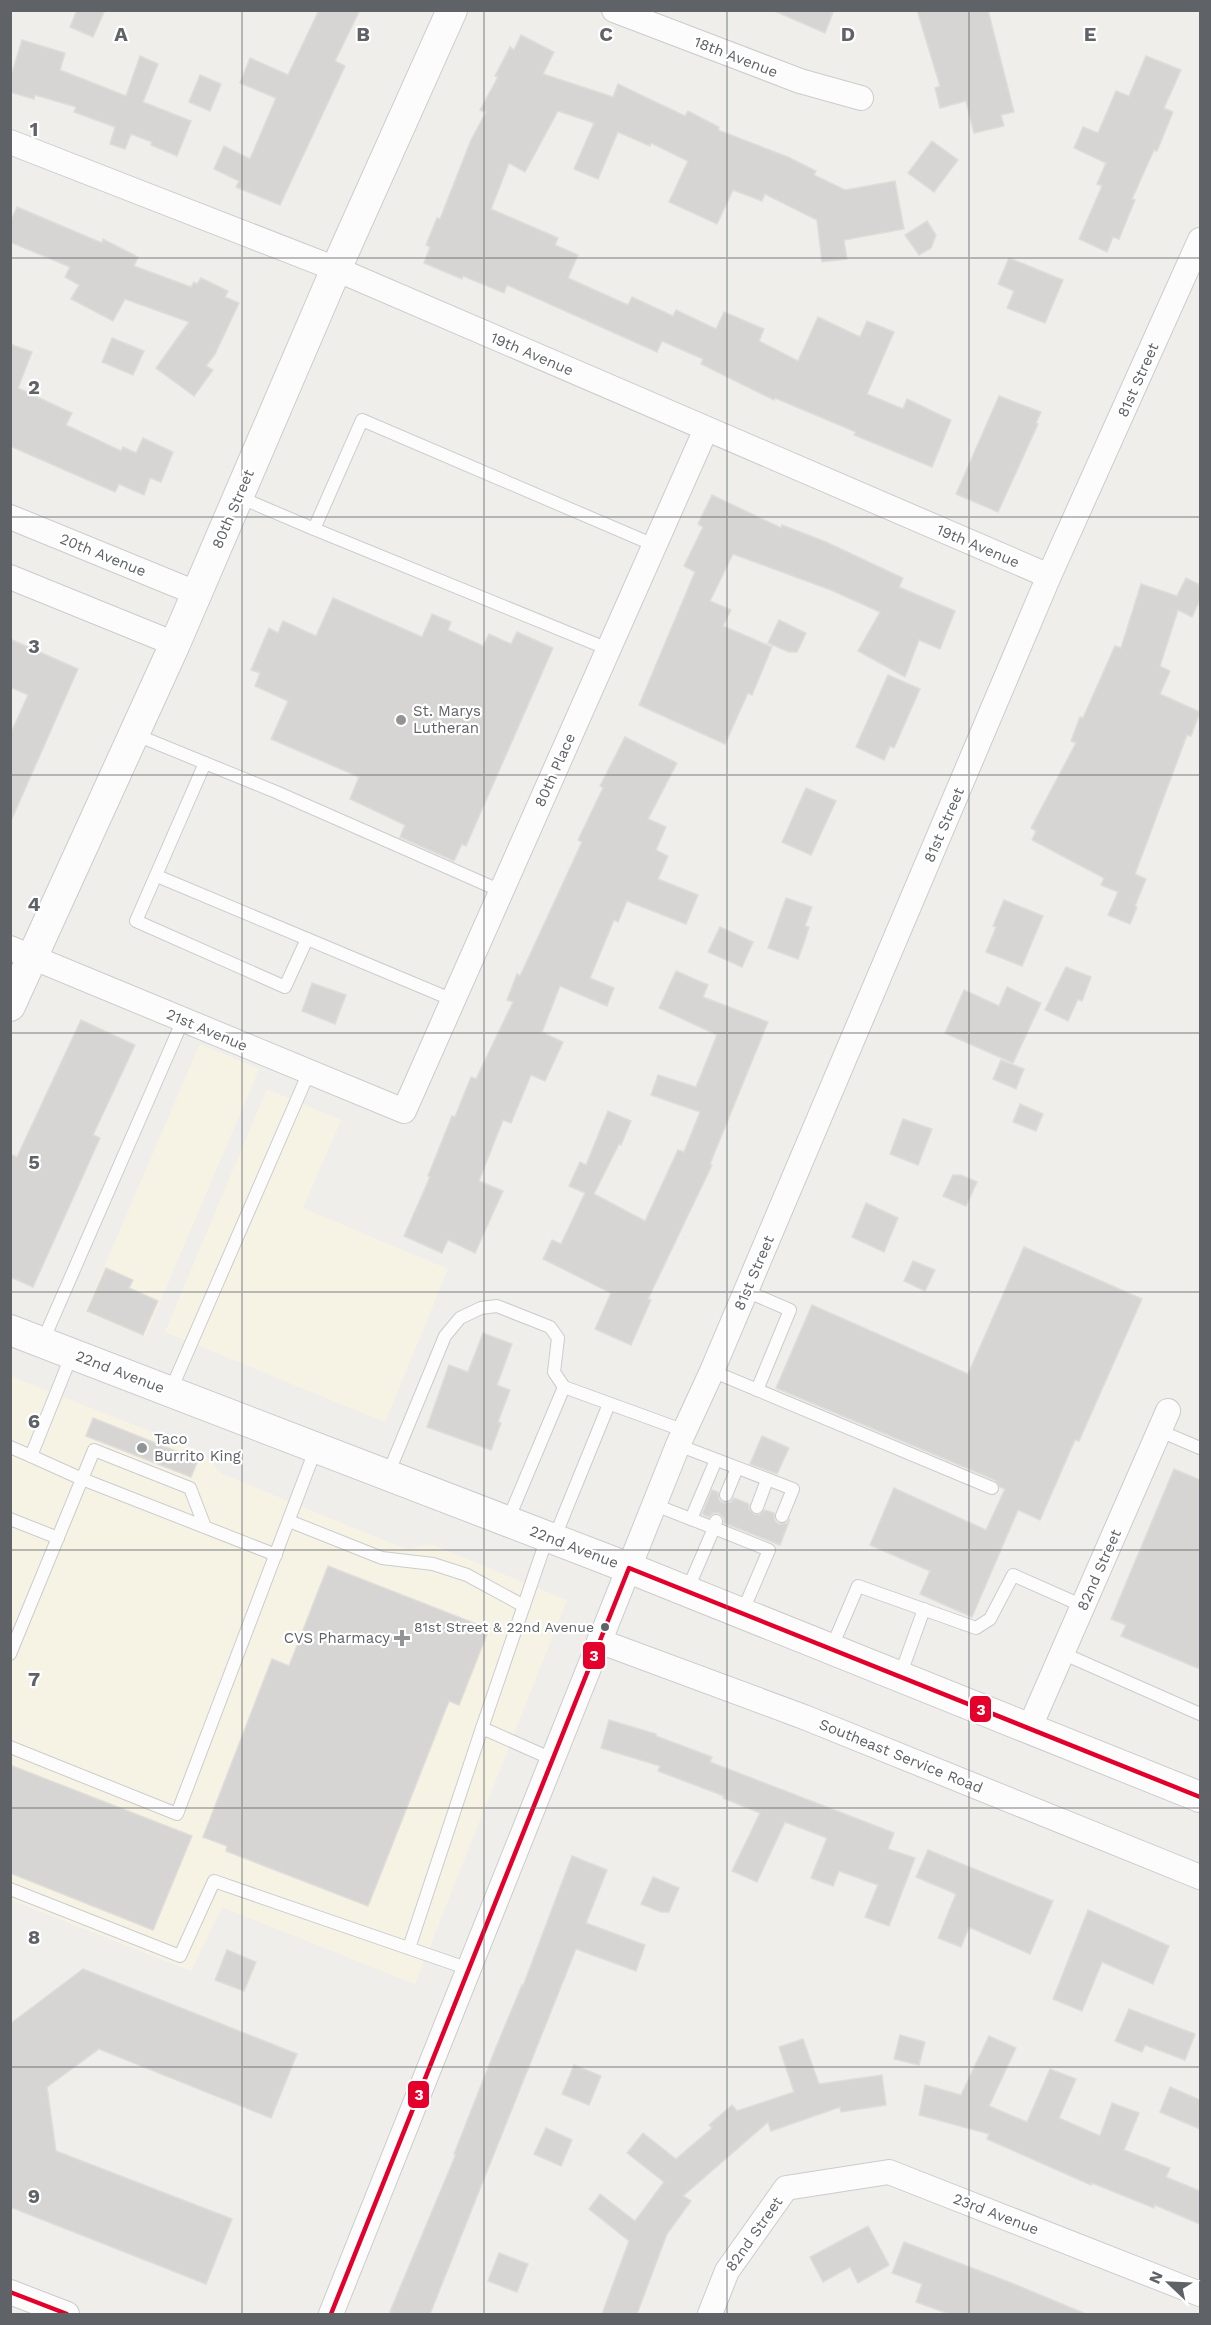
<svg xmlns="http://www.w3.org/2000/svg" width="1211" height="2325" viewBox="0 0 1211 2325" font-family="'Work Sans',sans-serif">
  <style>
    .commercial { fill: #f7f3e4 }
    .building { fill: #d6d5d3; stroke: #deddd9; stroke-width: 1.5 }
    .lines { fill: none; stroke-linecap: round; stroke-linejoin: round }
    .service-casing { stroke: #cbcccc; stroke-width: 14 }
    .minor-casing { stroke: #cbcccc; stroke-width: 26 }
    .tertiary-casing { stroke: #cbcccc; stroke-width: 32 }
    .service { stroke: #fdfcfc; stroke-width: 12 }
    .minor { stroke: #fdfcfc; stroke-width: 24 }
    .tertiary { stroke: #fdfcfc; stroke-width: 30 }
    .bus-1-casing { stroke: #fff; stroke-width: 9 }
    .bus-1 { stroke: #e4002b; stroke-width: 4.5 }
    .grid { fill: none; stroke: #5f6368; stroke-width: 1.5; stroke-opacity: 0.55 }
    .poi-dot { fill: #919496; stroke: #fff; stroke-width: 2 }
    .bus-dot { fill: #5f6368; stroke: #fff; stroke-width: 2 }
    .labels { text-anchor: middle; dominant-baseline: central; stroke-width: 4.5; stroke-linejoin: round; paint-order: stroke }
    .bus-label { font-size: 14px; fill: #5f6368; stroke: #fff; text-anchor: end }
    .street-label { font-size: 15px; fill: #5f6368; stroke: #fff }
    .poi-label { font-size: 15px; fill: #5f6368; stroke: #fff; text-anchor: start }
    .grid-label { font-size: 20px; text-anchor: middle; font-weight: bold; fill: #5f6368; stroke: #fff; stroke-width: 4.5; stroke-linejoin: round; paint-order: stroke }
    .line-badge { stroke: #fff; stroke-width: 2 }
    .badge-label { font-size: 16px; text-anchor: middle; font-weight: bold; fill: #fff }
  </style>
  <rect width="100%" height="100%" fill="#efeeea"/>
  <g class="commercial">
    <path d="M200,1044l59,25 -114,268 -60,-25z"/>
    <path d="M267,1089l74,31 -38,88 145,61 -63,153 -220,-90z"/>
    <path d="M10,1376l190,75 22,23 186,76 22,-6 137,56 -152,384 -193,-77 -31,64 -180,-71z"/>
  </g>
  <g class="building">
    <path d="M77,10h28l-12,27 -23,-10z"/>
    <path d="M319,10h41l-25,51 10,5 -65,139 -44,-18 3,-6 -25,-12 10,-23 26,13 26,-61 -36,-15 10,-25 38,17z"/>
    <path d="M772,10h62l-9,23z"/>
    <path d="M917,10h71l26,102 -13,3 3,11 -30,7 -8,-32 -26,7 -5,-20 5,-2z"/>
    <path d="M521,35l33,17 -11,22 70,23 5,-13 67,32 3,-5 31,16 -1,3 70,27 28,14 -2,4 31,15 50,-9 9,48 -60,11 3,19 -25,3 -5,-42 -52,-26 -3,7 -29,-11 -16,34 -48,-22 19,-41 -37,-18 -1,3 -32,-14 -20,47 -24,-10 20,-46 -36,-12 -33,61 -16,-9 -18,46 67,29 -3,7 23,10 -10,23 60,27 4,-8 41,19 3,-6 40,19 8,-17 40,17 -5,12 39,20 20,-44 42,20 7,-16 27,11 -27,62 36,15 4,-10 44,21 -19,47 -78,-32 2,-3 -81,-34 -1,2 -73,-36 2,-5 -41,-18 -5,11 -150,-67 -3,8 -41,-17 -1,3 -38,-16 6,-16 -4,-2 11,-27 3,1 31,-79 15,-28 -6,-2 18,-33 -3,-1 15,-29 4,3z"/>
    <path d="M22,40l43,13 -5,17 66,26 14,-40 18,8 -15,38 48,19 -14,35 -26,-11 1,-3 -21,-8 -6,15 -15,-5 5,-17 -41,-15 2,-5 -41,-12 -1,4 -24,-7v-13z"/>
    <path d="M1146,56l35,14 -17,38 9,4 -16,39 -3,-1 -22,49 3,1 -16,39 -6,-2 -6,15 -28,-13 23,-53 -5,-2 9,-21 -32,-15 9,-21 15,6 18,-42 13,5z"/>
    <path d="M200,75l21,9 -11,27 -21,-9z"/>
    <path d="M932,141l26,19 -24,32 -26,-19z"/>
    <path d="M17,207l85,36 1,-4 35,18 -4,9 57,21 3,-5 3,2 4,-6 27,13 -3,6 14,6 -24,51 -9,12 7,4 -19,26 -38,-28 33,-46 -64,-23 -12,22 -42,-22 8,-14 -14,-8 5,-10 -60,-25v-19z"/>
    <path d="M927,221l9,14 -5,13 -12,7 -14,-20z"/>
    <path d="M1009,258l54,22 -18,43 -38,-15 7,-17 -16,-7z"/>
    <path d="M112,338l32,13 -11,24 -31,-13z"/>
    <path d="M10,344l22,8 -14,36 54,25 -6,12 55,26 2,-4 13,6 7,-15 30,14 -12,30 -11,-4 -6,17 -25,-11 -4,8 -105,-46z"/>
    <path d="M999,396l42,16 -5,11 2,1 -40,88 -42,-18z"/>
    <path d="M712,495l69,33 1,-3 44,17 77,36 -4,9 56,24 -15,38 -21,-9 -14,37 -47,-26 22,-39 -49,-22 -98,-36 -23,47 21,9 -8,16 49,21 -20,48 -4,-2 -23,51 -86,-39 56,-133 -11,-6 19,-39 -5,-3z"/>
    <path d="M1186,578l14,7v15l-8,17 -14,-7 -18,56 10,5 -10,23 40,18 -9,24 -4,-1 -52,139 11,5 -11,27 2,1 -7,17 -22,-9 10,-23 -17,-7 3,-7 -72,-38 4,-9 -5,-3 45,-85 -5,-2 9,-24 3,1 32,-72 6,2 20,-64 36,12z"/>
    <path d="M333,598l89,39 10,-23 19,8 -3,8 35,16 6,-12 22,10 6,-12 36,16 -87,198 -4,-2 -8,17 -54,-24 5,-12 -55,-26 9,-22 -88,-38 17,-38 -33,-15 5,-13 -9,-3 18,-42 9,5 5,-12 33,15z"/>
    <path d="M779,620l27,13 -9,19h-8l-21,-9z"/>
    <path d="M10,639l68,30 -68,154v-88l18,-40 -18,-8z"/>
    <path d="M888,675l32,14 -26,59 -4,-2 -6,14 -28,-13z"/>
    <path d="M625,737l52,26 -29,56 18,8 -10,23 12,6 -10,23 40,16 -12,29 -59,-23 -9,21 -4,-2 -24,58 24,10 -7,18 -47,-20 -18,46 21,10 -18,39 -14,-6 -20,48 -8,-3 -24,61 24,10 -28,62 -27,-13 -6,13 -38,-17 26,-59 -2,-1 24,-60 3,1 16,-40 5,2 37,-77 -6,-2 10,-26 3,2 62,-134 -4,-2 25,-52 -3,-2z"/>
    <path d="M806,788l30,13 -25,54 -29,-13z"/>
    <path d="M786,898l26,9 -7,19 4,1 -4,13 -7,19 -30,-11z"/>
    <path d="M1004,900l39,16 -21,50 -36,-14 10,-25 -3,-1z"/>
    <path d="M720,927l33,15 -11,25 -34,-15z"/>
    <path d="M1066,967l25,10 -9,24 -4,-2 -10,22 -23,-11z"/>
    <path d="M676,971l32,14 -5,12 65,25 -58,142 2,1 -64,134 3,1 -20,45 -36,-16 16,-36 -68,-34 9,-19 9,4 24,-51 -16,-7 11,-24 6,3 22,-54 23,10 -10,24 -2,-1 -25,50 51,27 33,-71 6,2 16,-40 -49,-17 7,-20 38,12 21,-52 -58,-27z"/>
    <path d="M312,983l34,12 -11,29 -33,-13z"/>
    <path d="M1007,987l34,16 -28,60 -68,-30 19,-43 35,16z"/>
    <path d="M81,1020l54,25 -42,90 7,3 -67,149 -23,-10v-123l7,3z"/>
    <path d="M1001,1060l23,9 -8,20 -23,-10z"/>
    <path d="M1020,1104l23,10 -7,17 -23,-9z"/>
    <path d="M903,1119l29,10 -14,36 -28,-11z"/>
    <path d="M953,1175h8l16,7 -11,24 -23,-10z"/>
    <path d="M866,1203l32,15 -14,34 -32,-15z"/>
    <path d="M1024,1247l118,52 -63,142 -4,-1 -35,80 -22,-10 -46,107 -52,-23 10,-23 -60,-26 24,-57 92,42 19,-41 -5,-2 -5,-7 -219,-92 36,-83 156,69z"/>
    <path d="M913,1261l22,9 -10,21 -21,-10z"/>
    <path d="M106,1268l27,12 -4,8 29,13 -15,34 -56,-24z"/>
    <path d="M483,1333l29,11 -15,41 13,5 -12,32 3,1 -10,27 -64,-23 22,-62 19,7z"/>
    <path d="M93,1418l105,42 -7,17 -105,-41z"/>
    <path d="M762,1436l27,12 -12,26 -27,-10z"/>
    <path d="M1174,1469l26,11v189l-79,-33 5,-11 -15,-6z"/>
    <path d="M712,1490l6,2 1,8 4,3 8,-1 3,-4 15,6v5l5,5 5,1 6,-5 9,3 1,8 4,3 8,-1 3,-4 -10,26 -56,-22v-5l-5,-5h-6l-4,4 -7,-3z"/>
    <path d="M328,1566l161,63 -30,76 -10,-4 -81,205 -142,-55 1,-5 -24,-9 69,-178 17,7z"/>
    <path d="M609,1720l47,14v2l56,21 -2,5 184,71 -6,16 27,9 -26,68 -24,-9 13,-32 -39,-14 -6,15 -22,-8 16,-40 -42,-16 -28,60 -25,-11 28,-58 -37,-15 1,-2 -66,-25 2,-5 -59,-18z"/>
    <path d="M10,1765l182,71 -39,94 -143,-57z"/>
    <path d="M928,1850l125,51 -23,53 -61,-27 -8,20 -23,-9 18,-44 -40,-17z"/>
    <path d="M572,1856l35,14 -21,53 59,22 -9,26 -60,-22 -146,365h-41l67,-160h-2l43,-109 25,-60 1,1z"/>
    <path d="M653,1877l26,11 -10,24h-8l-20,-8z"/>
    <path d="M1088,1910l81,36 -16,38 -51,-22 -20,49 -29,-12z"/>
    <path d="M227,1950l29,12 -12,29 -29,-11z"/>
    <path d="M83,1969l214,85 -26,64 -172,-69 -52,38 9,64 176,68 -26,65 -196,-77v-183z"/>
    <path d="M1129,2009l66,25 -10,26 -40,-15 -3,7 -27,-11z"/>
    <path d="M900,2035l25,7 -6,23 -25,-6z"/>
    <path d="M989,2036l27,12 -27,58 38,16 23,-53 26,10 -17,39 41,18 12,-33 27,10 -15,37 46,18 -4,9 34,14v33l-45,-19 -1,3 -62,-25 -1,2 -104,-46 2,-5 -70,-19 6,-30 36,10z"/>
    <path d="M803,2039l16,45 63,-9 4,30 -45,7 -1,-5 -69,24 -3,-9 -85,74 8,5 -24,33 -30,80h-35l27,-73 -40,-32 11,-15 35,27 29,-39 -37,-29 16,-20 33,26 36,-31 -3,-3 23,-20 5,6 57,-19 -15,-45z"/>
    <path d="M574,2065l27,11 -12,29 -27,-11z"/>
    <path d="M1170,2087l30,13v29l-40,-17z"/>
    <path d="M546,2128l26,12 -11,26 -27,-12z"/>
    <path d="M868,2226l21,39 -31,18 -8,-16 -27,15 -13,-25z"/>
    <path d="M904,2242l110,42 72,30h-137l-33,-12 6,-18 -30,-11z"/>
    <path d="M499,2253l29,11 -11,28 -29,-11z"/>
  </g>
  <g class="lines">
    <defs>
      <g id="service">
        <path d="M239,497l75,32 48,-109 292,125"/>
        <path d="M314,529l294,120"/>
        <path d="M134,734l142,58 225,99"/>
        <path d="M205,763l-69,158 149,66 22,-48"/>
        <path d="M157,876l296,124"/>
        <path d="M746,1291l44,19 -33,80"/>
        <path d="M42,1343l141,-323"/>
        <path d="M712,1371l280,117"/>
        <path d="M170,1392l139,-320"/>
        <path d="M1160,1431l40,17"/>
        <path d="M678,1445l115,44 -11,27"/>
        <path d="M10,1447l21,9"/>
        <path d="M388,1474l57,-138 15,-18 21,-10 16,-2 53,21 8,11 -4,34 10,15 121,44"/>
        <path d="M726,1495l11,-27"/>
        <path d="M655,1505l59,23 -27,63"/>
        <path d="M757,1507l10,-27"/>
        <path d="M10,1519l48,19"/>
        <path d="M691,1519l25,-59"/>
        <path d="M508,1520l56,-133"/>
        <path d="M289,1521l93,37 51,6 34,11 57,31"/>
        <path d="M716,1521l-2,7 55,22 -27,63"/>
        <path d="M205,1527l-15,-39 -96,-38 -12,29 194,76"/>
        <path d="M547,1538l-65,190 70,31"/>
        <path d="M554,1539l55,-135"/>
        <path d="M831,1649l27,-63 118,42 14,-9 23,-44 70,31"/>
        <path d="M1062,1653l138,61"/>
        <path d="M10,1654l72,-175 -51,-23 41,-102"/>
        <path d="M900,1676l24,-67"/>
        <path d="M10,1747l167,67 139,-366"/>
        <path d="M10,1889l170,67 34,-75 255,88"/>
        <path d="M409,1948l73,-220"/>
      </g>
      <g id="minor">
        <path d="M614,10l186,71 61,17"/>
        <path d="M10,142l326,127 713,307"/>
        <path d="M10,517l186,76"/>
        <path d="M10,577l165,67"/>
        <path d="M10,948l394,163 302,-682"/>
        <path d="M599,1641l205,76 396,160"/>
        <path d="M1029,1729l139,-318"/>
        <path d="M10,2292l57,22"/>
        <path d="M331,2314l347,-869 34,-74 337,-795 151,-336"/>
        <path d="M710,2314l17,-43 59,-83 103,-16 311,122"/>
      </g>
      <g id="tertiary">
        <path d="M10,1006l165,-362 161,-375 116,-259"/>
        <path d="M10,1330l619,238 571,229"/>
      </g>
    </defs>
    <use href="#service" class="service-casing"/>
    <use href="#minor" class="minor-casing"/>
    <use href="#tertiary" class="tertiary-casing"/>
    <use href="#service" class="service"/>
    <use href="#minor" class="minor"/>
    <use href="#tertiary" class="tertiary"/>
    <defs>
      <g id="bus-1">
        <path d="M10,2292l57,22"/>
        <path d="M331,2314l298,-746 571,229"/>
      </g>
    </defs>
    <use href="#bus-1" class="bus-1-casing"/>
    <use href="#bus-1" class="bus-1"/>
  </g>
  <path class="grid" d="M242,10v2304M484,10v2304M727,10v2304M969,10v2304M10,258h1190M10,517h1190M10,775h1190M10,1033h1190M10,1292h1190M10,1550h1190M10,1808h1190M10,2067h1190"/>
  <g class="poi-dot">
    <circle cx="401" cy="720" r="6"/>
    <circle cx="142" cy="1448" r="6"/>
    <path d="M399 1629h6v6h6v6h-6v6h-6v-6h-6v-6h6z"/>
  </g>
  <circle class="bus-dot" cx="605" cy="1627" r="5"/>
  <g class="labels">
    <g class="bus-label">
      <text x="594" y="1627">81st Street &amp; 22nd Avenue</text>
    </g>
    <g class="street-label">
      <text transform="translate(736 57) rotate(21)">18th Avenue</text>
      <text transform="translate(532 354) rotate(23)">19th Avenue</text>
      <text transform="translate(1138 380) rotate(-66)">81st Street</text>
      <text transform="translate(233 509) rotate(-67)">80th Street</text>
      <text transform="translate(978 546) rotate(23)">19th Avenue</text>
      <text transform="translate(103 555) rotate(22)">20th Avenue</text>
      <text transform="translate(555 770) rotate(-66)">80th Place</text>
      <text transform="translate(944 825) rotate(-67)">81st Street</text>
      <text transform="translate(207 1030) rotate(23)">21st Avenue</text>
      <text transform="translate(754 1273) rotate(-67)">81st Street</text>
      <text transform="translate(120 1372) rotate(21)">22nd Avenue</text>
      <text transform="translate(574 1547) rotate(21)">22nd Avenue</text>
      <text transform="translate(1099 1570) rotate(-66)">82nd Street</text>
      <text transform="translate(901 1756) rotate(22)">Southeast Service Road</text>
      <text transform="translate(996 2214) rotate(21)">23rd Avenue</text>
      <text transform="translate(754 2234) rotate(-55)">82nd Street</text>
    </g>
    <g class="poi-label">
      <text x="413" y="711">St. Marys<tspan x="413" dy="17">Lutheran</tspan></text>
      <text x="154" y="1439">Taco<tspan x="154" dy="17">Burrito King</tspan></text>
      <text x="390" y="1638" text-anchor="end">CVS Pharmacy</text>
    </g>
  </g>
  <g class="grid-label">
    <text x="121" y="41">A</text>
    <text x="363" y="41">B</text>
    <text x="606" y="41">C</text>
    <text x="848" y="41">D</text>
    <text x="1090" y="41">E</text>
    <text x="34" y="136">1</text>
    <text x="34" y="394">2</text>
    <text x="34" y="653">3</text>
    <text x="34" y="911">4</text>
    <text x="34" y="1169">5</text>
    <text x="34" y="1428">6</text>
    <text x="34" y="1686">7</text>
    <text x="34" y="1944">8</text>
    <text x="34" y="2203">9</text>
  </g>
  <g class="line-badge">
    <rect x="582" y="1641" width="24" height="29" rx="6" fill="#e4002b"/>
    <rect x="969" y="1695" width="23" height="28" rx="6" fill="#e4002b"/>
    <rect x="407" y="2080" width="23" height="29" rx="6" fill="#e4002b"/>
  </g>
  <g class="badge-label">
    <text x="594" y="1661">3</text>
    <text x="981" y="1715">3</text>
    <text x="419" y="2100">3</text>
  </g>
  <rect width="1211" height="2325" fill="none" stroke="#5f6368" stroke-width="24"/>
  <g transform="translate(1169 2283) rotate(293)" stroke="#ffffff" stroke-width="4.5" paint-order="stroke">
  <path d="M0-4.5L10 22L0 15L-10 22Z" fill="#5f6368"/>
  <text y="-9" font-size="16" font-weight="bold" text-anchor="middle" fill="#5f6368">N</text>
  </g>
</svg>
